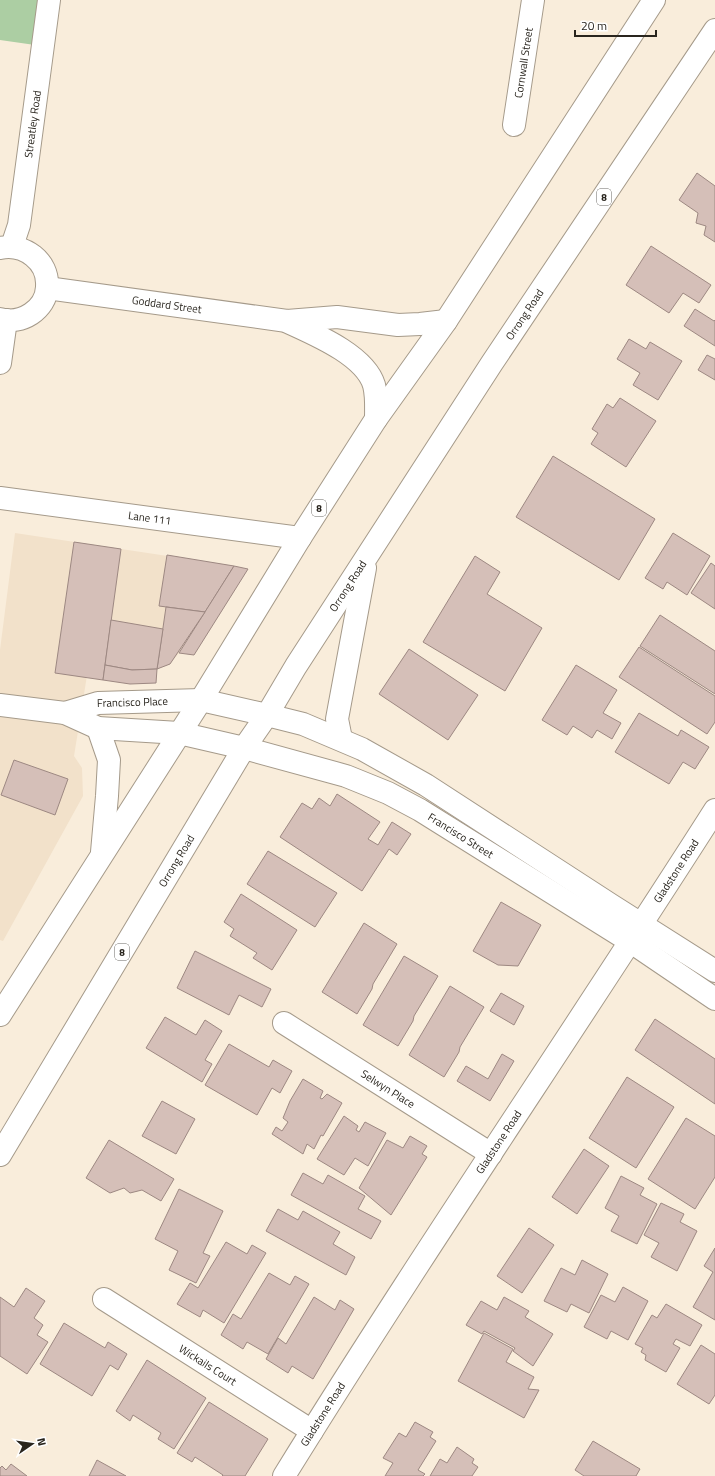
<svg xmlns="http://www.w3.org/2000/svg" width="715" height="1476" viewBox="0 0 715 1476" font-family="'Titillium Web',sans-serif">
  <style>
    .built { fill: #f2e1ca }
    .green { fill: #accea3 }
    .building { fill: #d5bfb8; stroke: #9d8882 }
    .lines { fill: none; stroke-linecap: round; stroke-linejoin: round }
    .minor-casing { stroke: #a59a8a; stroke-width: 24 }
    .highway-casing { stroke: #a59a8a; stroke-width: 24 }
    .minor { stroke: #fff; stroke-width: 22 }
    .highway { stroke: #fff; stroke-width: 22 }
    .labels { text-anchor: middle; dominant-baseline: central; stroke-width: 3; stroke-linejoin: round; paint-order: stroke }
    .shield { fill: #fff; stroke: #696662; stroke-width: 1 }
    .shield-label { font-size: 10px; font-weight: bold; fill: #29251e }
    .street-label { font-size: 11px; fill: #29251e; stroke: #fff }
  </style>
  <rect width="100%" height="100%" fill="#f9eddb"/>
  <path class="built" d="M15,533l219,33 -55,87 -9,11 -13,5 -25,1 -43,-7 -15,93 8,12 1,28 -80,145 -3,-1v-290z"/>
  <path class="green" d="M0,0h49l-7,46 -42,-6z"/>
  <g class="building">
    <path d="M697,173l18,13v56l-11,-7 2,-9 -10,-3 2,-10 -19,-13z"/>
    <path d="M651,246l60,39 -12,18 -16,-10 -14,20 -43,-28z"/>
    <path d="M695,309l19,12 1,-1v26l-31,-20z"/>
    <path d="M629,339l17,10 4,-7 32,19 -24,39 -25,-15 7,-12 -23,-14z"/>
    <path d="M707,355l8,4v21l-17,-10z"/>
    <path d="M620,398l36,23 -30,46 -35,-23 7,-11 -6,-4 15,-25 6,4z"/>
    <path d="M553,456l102,63 -36,61 -103,-63z"/>
    <path d="M673,533l37,23 -23,39 -20,-13 -4,7 -18,-11z"/>
    <path d="M74,542l47,7 -18,131 -48,-7z"/>
    <path d="M167,555l67,11 -29,46 -46,-6z"/>
    <path d="M475,556l25,16 -13,22 55,34 -37,63 -82,-49z"/>
    <path d="M711,563l4,3v43l-24,-16z"/>
    <path d="M234,566l14,3 -54,86 -15,-2z"/>
    <path d="M166,607l39,5 -35,52 -13,5z"/>
    <path d="M660,615l55,36v43l-75,-48z"/>
    <path d="M111,620l52,9 -6,40 -25,1 -27,-5z"/>
    <path d="M639,647l76,49v26l-8,12 -88,-57z"/>
    <path d="M409,649l69,46 -30,45 -69,-46z"/>
    <path d="M105,665l27,5 25,-1 -1,14 -26,1 -27,-4z"/>
    <path d="M576,665l41,25 -14,23 18,10 -9,16 -15,-9 -5,8 -19,-12 -6,9 -25,-15z"/>
    <path d="M639,713l39,23 3,-6 28,17 -14,22 -12,-7 -14,22 -54,-32z"/>
    <path d="M14,760l54,19 -13,36 -54,-20z"/>
    <path d="M337,794l43,28 -12,17 10,6 14,-23 19,12 -14,21 -8,-6 -27,42 -82,-54 22,-34 10,6 7,-11 11,8z"/>
    <path d="M268,851l69,42 -22,34 -68,-43z"/>
    <path d="M241,894l56,36 -25,40 -19,-12 4,-5 -27,-17 4,-7 -10,-7z"/>
    <path d="M501,902l40,23 -23,41 -20,-1 -25,-14z"/>
    <path d="M364,923l33,21 -24,40 -1,5 -15,25 -35,-22z"/>
    <path d="M195,951l76,38 -9,18 -23,-12 -10,20 -52,-27z"/>
    <path d="M404,956l34,20 -24,40 -1,5 -15,25 -35,-21z"/>
    <path d="M450,986l34,21 -24,40 -1,5 -15,25 -35,-22z"/>
    <path d="M501,993l23,13 -10,19 -24,-14z"/>
    <path d="M165,1017l31,18 9,-15 17,11 -17,29 7,4 -10,18 -56,-34z"/>
    <path d="M655,1019l60,40v45l-80,-54z"/>
    <path d="M229,1044l40,23 4,-7 19,11 -12,22 -8,-5 -15,27 -52,-30z"/>
    <path d="M502,1054l12,7 -24,40 -33,-20 9,-15 22,13z"/>
    <path d="M627,1077l47,30 -38,61 -47,-30z"/>
    <path d="M303,1079l20,12 -3,7 2,1 5,-5 15,9 -19,33 -2,-1 -7,14 -7,-5 -4,10 -31,-20 4,-7 6,4 6,-9 -5,-4 7,-17z"/>
    <path d="M162,1101l33,18 -19,35 -34,-18z"/>
    <path d="M344,1116l14,10 -2,4 3,2 6,-10 21,11 -18,33 -13,-8 -11,17 -27,-16z"/>
    <path d="M686,1118l29,18v41l-20,32 -47,-30z"/>
    <path d="M410,1136l17,10 -5,8 5,3 -36,58 -32,-27 28,-48 16,8z"/>
    <path d="M109,1140l65,39 -13,22 -19,-11 -12,3 -6,-5 -14,5 -24,-15z"/>
    <path d="M584,1149l25,17 -32,48 -25,-17z"/>
    <path d="M303,1173l20,11 5,-9 37,21 -7,13 23,12 -10,18 -80,-44z"/>
    <path d="M621,1176l23,12 -4,7 17,9 -20,40 -26,-13 8,-15 -14,-8z"/>
    <path d="M179,1189l44,22 -20,42 7,3 -14,27 -27,-13 9,-19 -23,-12z"/>
    <path d="M661,1203l23,11 -4,8 17,9 -20,40 -26,-14 8,-14 -15,-8z"/>
    <path d="M278,1209l20,11 5,-9 37,21 -7,12 22,13 -9,18 -80,-44z"/>
    <path d="M529,1228l25,17 -32,48 -25,-17z"/>
    <path d="M226,1242l21,12 5,-9 14,8 -42,70 -21,-13 -3,7 -23,-13 13,-21 8,5z"/>
    <path d="M715,1248v72l-22,-13 20,-35 -9,-6z"/>
    <path d="M582,1260l26,14 -19,39 -18,-9 -4,8 -23,-11 17,-33 14,7z"/>
    <path d="M269,1273l21,12 5,-9 14,8 -41,70 -21,-12 -4,7 -22,-14 12,-21 8,5z"/>
    <path d="M623,1287l25,14 -20,39 -17,-9 -4,8 -23,-12 17,-32 14,7z"/>
    <path d="M26,1288l19,13 -11,17 9,7 -6,10 11,7 -21,32 -27,-18v-59l14,10z"/>
    <path d="M314,1297l21,13 5,-10 14,9 -41,70 -21,-13 -4,7 -22,-14 12,-21 8,6z"/>
    <path d="M504,1297l25,14 -4,6 28,17 -20,32 -20,-15 2,-3 -31,-17 -2,3 -16,-9 15,-24 16,9z"/>
    <path d="M666,1304l36,21 -12,21 -14,-7 -3,5 7,4 -14,24 -21,-12 1,-5 -5,-3 2,-4 -8,-4 17,-29 5,3z"/>
    <path d="M64,1323l41,25 3,-6 19,12 -9,16 -8,-5 -18,31 -52,-32z"/>
    <path d="M484,1333l29,16 -7,13 28,15 -6,12 11,1 -15,28 -66,-37z"/>
    <path d="M701,1345l14,9v41l-6,9 -32,-20z"/>
    <path d="M147,1360l59,38 -32,51 -16,-10 3,-6 -28,-18 -3,6 -14,-10z"/>
    <path d="M209,1402l59,37 -23,37h-23l1,-1 -28,-18 -3,5 -15,-9z"/>
    <path d="M415,1422l18,10 -3,5 6,4 -18,29 7,4 -2,2h-38l8,-13 -10,-5 16,-25 7,4z"/>
    <path d="M593,1441l47,28 -4,7h-52l-9,-6z"/>
    <path d="M457,1447l17,12 -2,4 6,4 -6,9h-42l10,-17 7,4z"/>
    <path d="M97,1460l29,16h-37z"/>
    <path d="M11,1464l16,12h-27v-8l2,-2 4,4z"/>
  </g>
  <g class="lines">
    <defs>
      <g id="minor">
        <path id="s1" d="M514,125l19,-125"/>
        <path id="s2" d="M12,246l7,-21 30,-225"/>
        <path d="M0,248c24,-5 49,13 47,39 -1,23 -26,38 -47,32"/>
        <path id="s3" d="M47,288l240,33 50,-4 61,8 22,-1 26,-3"/>
        <path d="M288,322c26,12 77,33 86,63 3,11 2,23 2,34"/>
        <path d="M0,363l6,-43"/>
        <path id="s4" d="M0,498l300,40"/>
        <path id="s5" d="M0,705l65,8 33,15 81,5 65,15 102,28 42,17 32,17 211,132 84,57"/>
        <path id="s6" d="M65,713l33,-10 103,-3 66,15 36,9 59,25 64,36 185,120 104,66"/>
        <path id="s7" d="M284,1023l207,131"/>
        <path id="s8" d="M104,1299l208,132"/>
        <path id="s9" d="M284,1476c139,-225 289,-443 431,-666"/>
      </g>
      <g id="highway">
        <path d="M98,728l11,32 -2,36 -5,56"/>
        <path d="M341,739l-4,-20 28,-151"/>
        <path d="M0,1015l201,-315 99,-162 76,-119 70,-98 208,-321"/>
        <path id="s10" d="M0,1155l244,-407 23,-33 29,-49 196,-303 223,-333"/>
      </g>
    </defs>
    <use href="#minor" class="minor-casing"/>
    <use href="#highway" class="highway-casing"/>
    <use href="#minor" class="minor"/>
    <use href="#highway" class="highway"/>
  </g>
  <g class="labels">
    <g class="shield">
      <rect x="597" y="189" width="14" height="16" rx="3"/>
      <rect x="312" y="500" width="14" height="16" rx="3"/>
      <rect x="115" y="944" width="14" height="16" rx="3"/>
    </g>
    <g class="shield-label">
      <text x="604" y="197">8</text>
      <text x="319" y="508">8</text>
      <text x="122" y="952">8</text>
    </g>
    <g class="street-label">
      <text stroke="none"><textPath href="#s1" startOffset="63">Cornwall Street</textPath></text>
      <text stroke="none"><textPath href="#s2" startOffset="124">Streatley Road</textPath></text>
      <text stroke="none"><textPath href="#s3" startOffset="121">Goddard Street</textPath></text>
      <text stroke="none"><textPath href="#s10" startOffset="991">Orrong Road</textPath></text>
      <text stroke="none"><textPath href="#s4" startOffset="151">Lane 111</textPath></text>
      <text stroke="none"><textPath href="#s10" startOffset="667">Orrong Road</textPath></text>
      <text stroke="none"><textPath href="#s6" startOffset="69">Francisco Place</textPath></text>
      <text stroke="none"><textPath href="#s5" startOffset="485">Francisco Street</textPath></text>
      <text stroke="none"><textPath href="#s10" startOffset="343">Orrong Road</textPath></text>
      <text stroke="none"><textPath href="#s9" startOffset="721">Gladstone Road</textPath></text>
      <text stroke="none"><textPath href="#s7" startOffset="123">Selwyn Place</textPath></text>
      <text stroke="none"><textPath href="#s9" startOffset="397">Gladstone Road</textPath></text>
      <text stroke="none"><textPath href="#s8" startOffset="123">Wickails Court</textPath></text>
      <text stroke="none"><textPath href="#s9" startOffset="73">Gladstone Road</textPath></text>
    </g>
  </g>
  <g transform="translate(32 1444) rotate(77)" stroke="#ffffff" stroke-width="3" paint-order="stroke">
  <path d="M0-3L7 15L0 10L-7 15Z" fill="#29251e"/>
  <text y="-6" font-size="11" font-weight="bold" text-anchor="middle" fill="#29251e">N</text>
  </g>
  <path d="M575 30v6h81v-6" fill="none" stroke="#29251e" stroke-width="2"/>
  <text x="581" y="30" font-size="12" fill="#29251e" stroke="#ffffff" stroke-width="3" paint-order="stroke">20 m</text>
</svg>
